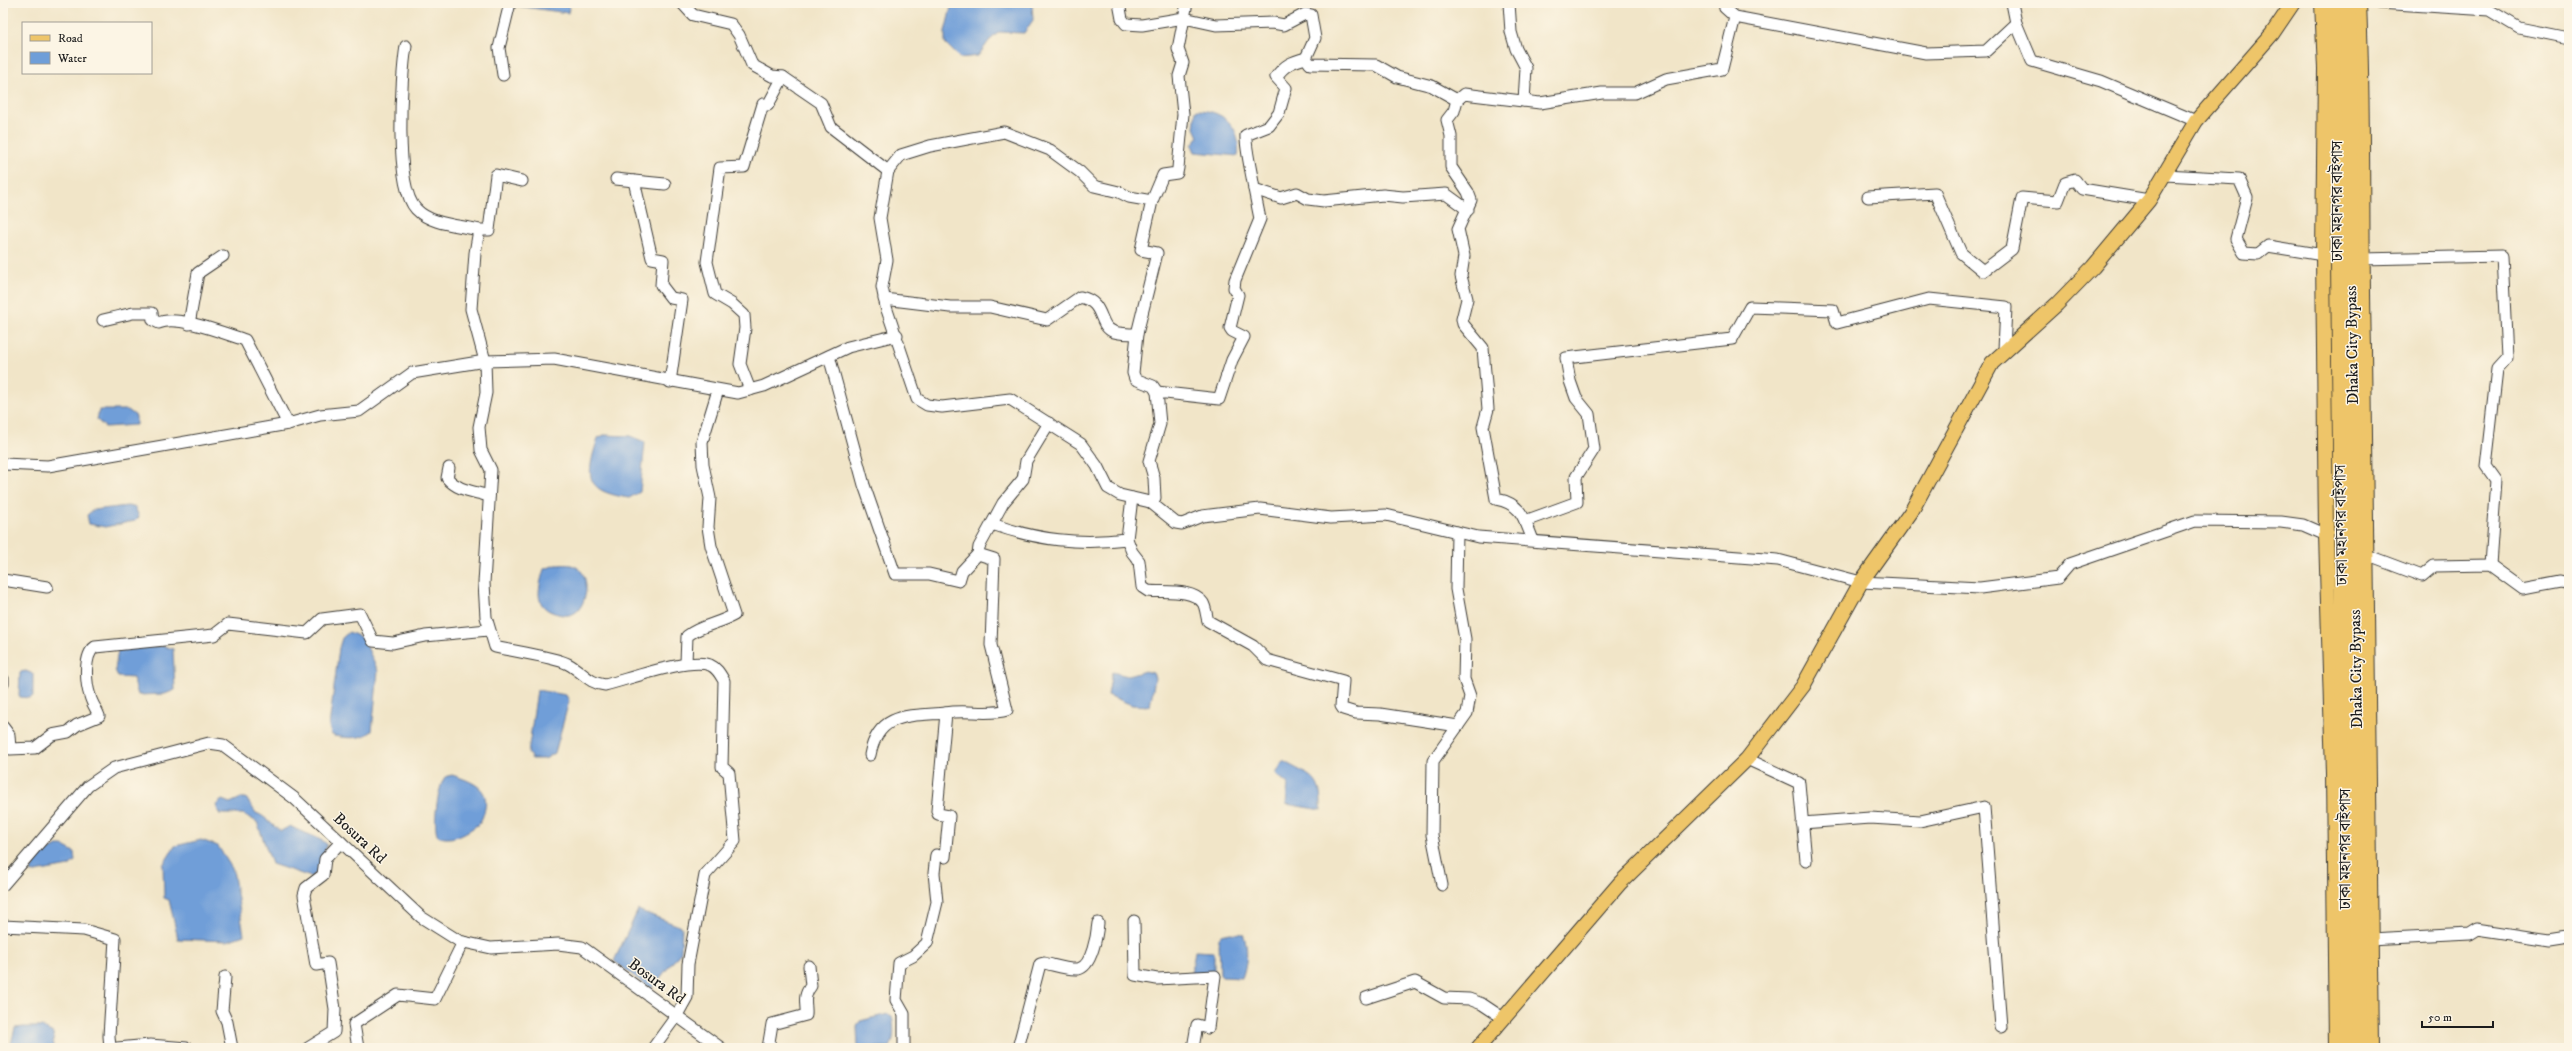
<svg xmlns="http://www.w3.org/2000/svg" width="2572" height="1051" viewBox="0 0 2572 1051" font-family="'IM FELL DW Pica','Noto Serif Bengali',serif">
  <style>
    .water { fill: #6f9ed8; stroke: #465d7a }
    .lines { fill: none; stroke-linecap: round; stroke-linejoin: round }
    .minor-casing { stroke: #3c3a36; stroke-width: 13 }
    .major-casing { stroke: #3c3a36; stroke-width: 16 }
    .highway-casing { stroke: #3c3a36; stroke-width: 18 }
    .minor { stroke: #fff; stroke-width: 11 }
    .major { stroke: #eec569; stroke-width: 14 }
    .highway { stroke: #eec569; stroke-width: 16 }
    .labels { text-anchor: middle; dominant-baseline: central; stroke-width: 3; stroke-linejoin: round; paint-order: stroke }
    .street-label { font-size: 16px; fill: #1c1c1c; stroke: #fcf5e5 }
  </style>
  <rect width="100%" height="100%" fill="#fcf5e5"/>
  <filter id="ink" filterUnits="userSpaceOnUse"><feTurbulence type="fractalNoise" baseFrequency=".025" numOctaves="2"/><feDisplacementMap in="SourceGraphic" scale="8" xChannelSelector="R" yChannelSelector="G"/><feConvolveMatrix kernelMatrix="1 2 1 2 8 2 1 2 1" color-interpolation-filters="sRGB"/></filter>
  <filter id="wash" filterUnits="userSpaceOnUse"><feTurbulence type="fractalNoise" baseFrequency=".012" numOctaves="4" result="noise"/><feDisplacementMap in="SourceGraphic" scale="16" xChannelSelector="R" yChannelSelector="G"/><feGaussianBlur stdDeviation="0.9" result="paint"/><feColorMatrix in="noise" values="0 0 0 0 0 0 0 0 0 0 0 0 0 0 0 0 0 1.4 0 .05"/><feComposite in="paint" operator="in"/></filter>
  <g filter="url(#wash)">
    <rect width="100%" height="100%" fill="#f1e5c8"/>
    <g class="water">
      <path d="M515,3h55l-2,10 -52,-7z"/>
      <path d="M952,3h80l1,17 -9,13 -25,-1 -10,9 -11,15 -18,2 -15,-15v-11z"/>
      <path d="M1196,110c28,0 46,17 42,46l-43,-4 -3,-7 6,-8 -4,-9z"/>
      <path d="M99,410h29l8,6v9l-31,2 -8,-7z"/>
      <path d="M604,435l26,1 15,6 -5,50 -11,6c-46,-7 -43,-22 -31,-60z"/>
      <path d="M127,506l8,1 4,10 -4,4 -30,6 -16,-3 -2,-9 6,-5z"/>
      <path d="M556,565c4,0 10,-1 15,0 19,4 18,32 8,44 -3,5 -11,7 -16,6 -30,-5 -26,-22 -19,-46z"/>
      <path d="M349,632l14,6 15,33 -6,60c-10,9 -26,7 -38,5l-3,-2 -2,-8 10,-78 3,-10z"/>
      <path d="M164,646l9,3 2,41 -10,4 -27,1 -5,-17 -15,-1 -3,-7 3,-20 6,-3z"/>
      <path d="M26,671l7,3v22l-3,2 -10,-1 -1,-2 1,-23z"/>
      <path d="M1145,671l8,2 2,5 -5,28 -18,-1 -24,-10 4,-23 16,4z"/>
      <path d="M537,690l29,5 3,6 -14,52 -10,6h-13l-4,-6z"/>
      <path d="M1283,761c27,16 39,14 38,49l-35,-6 2,-20 -12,-10z"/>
      <path d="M452,775c29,9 42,17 28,48 -11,8 -28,20 -42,13 -6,-10 0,-50 7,-59z"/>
      <path d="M241,798h5l10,15c10,3 16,13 25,18l9,-5c14,8 23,8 37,18l-7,26 -9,7 -39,-13 -15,-42 -14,-8h-24l-3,-9 6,-5 8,3z"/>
      <path d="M201,840l17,6 15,24 11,65 -17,6 -49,-2 -9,-39 -5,-2 -1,-33 12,-19z"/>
      <path d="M57,846h6l11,6 1,9 -6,5 -39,7 9,-18z"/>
      <path d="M638,910l44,17 -1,25 -30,37 -37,-28z"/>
      <path d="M1230,933l13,1c6,12 4,31 -1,44l-20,-1 -2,-2 -1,-37 2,-3z"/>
      <path d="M1195,951l19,1v20l-23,2z"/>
      <path d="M888,1014l4,2c2,10 3,22 -2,31l-32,1 -1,-21 3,-6z"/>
      <path d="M24,1027h18l11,6 1,15h-44l5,-20z"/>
    </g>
  </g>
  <g filter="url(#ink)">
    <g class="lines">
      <defs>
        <g id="minor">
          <path d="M682,3l11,12 38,9 8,11 13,30 20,11 11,1 38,26 10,24 57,44 -8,47 7,42 -5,27 4,20 31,92 10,6 15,2 68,-8 71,45 16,22 11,22 12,7 30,7 26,21 6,1 20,-8 58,-7 71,9 55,-3 92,22 300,23 83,22 119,6 78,-10 12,-14 125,-43 86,1 22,3 23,10"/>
          <path d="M1119,3l3,16 4,5 16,1 42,-7 3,-15"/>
          <path d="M1509,3l2,29 5,17 10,19 -2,33"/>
          <path d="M1728,3l-3,5 10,9"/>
          <path d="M2012,3l4,20"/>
          <path d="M2379,3l110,7 30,18 50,10"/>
          <path d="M406,46c-5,31 -12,140 10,163 15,16 43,16 63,21"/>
          <path d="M1306,58c-14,4 -21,6 -30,19l10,11 -7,25 -10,13 -23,9c-1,12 6,39 8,54l27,9 16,-5 11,6 16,2 59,-6 20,2 43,-3 22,16"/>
          <path d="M503,75l-4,-27 11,-45"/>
          <path d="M1457,100l-3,11 -7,9 4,16v31l17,25 3,8 -13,29 6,27 -3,20 6,23 -5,20 1,5 20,24 5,61 -5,18 13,72c26,5 28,19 37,41"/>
          <path d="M888,171l13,-16 29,-9 74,-14 46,18 30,22 14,14 25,6 10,5 23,4 -11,49 16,3 -20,81 -4,39 2,6 18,7 4,6"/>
          <path d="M2165,175l74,4 8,18 -11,42 8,14 14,1 10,-8 55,9"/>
          <path d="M616,179l18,2"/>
          <path d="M522,181l-26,-6 -7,55h-10l-4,23 -4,56 14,52 1,32 -7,34 2,23 10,20 -7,113 2,34 9,30c17,4 60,10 73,17 15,8 20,19 37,21 24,-6 84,-28 105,-20 7,3 10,9 14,16l-2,86 7,6 6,68 -30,34 -17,89 -1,33 -10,18 -24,33"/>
          <path d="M665,184l-31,-3 18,77 11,2 -2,25 10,13 11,2 -12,82"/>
          <path d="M1868,197l67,-4 26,60 22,18 29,-22 10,-51 36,3 7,-18 10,-3 7,9 67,11"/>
          <path d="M1152,201l11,-26 14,-2 1,-5 5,-54 -4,-38 4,-13 -5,-14 6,-31 32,7 57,-2 11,2 21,-11 6,1 4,23 -9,20 4,6 66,1 21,12 35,9 25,14 7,-6 76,9 62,-10h33l31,-14 56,-10 13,-52 191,36 60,-2 30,-28 16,38 69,20 95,40"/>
          <path d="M2361,259l141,-3 5,102 -10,11 -11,97 10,14 -6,85"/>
          <path d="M884,299l66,8h40l57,13 33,-23c26,5 17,29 34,35 7,2 16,2 23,2"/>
          <path d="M103,320l30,-7h19l1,7 6,3c17,-9 67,11 86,17l43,84"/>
          <path d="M189,324l9,-51 25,-17"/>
          <path d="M829,356l35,129 31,89h34l30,7 3,-10 16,-17"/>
          <path d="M750,390l-10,-26 5,-36 -1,-13 -12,-11 -17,-10 -8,-32 13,-94 24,-1 19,-63 5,1 15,-28"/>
          <path d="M3,464l45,2 240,-42 32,-9 39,-4 53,-38 73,-12 69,-2 184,34 26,-7 84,-39 49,-12"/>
          <path d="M449,468l-2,10c11,13 26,13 42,18"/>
          <path d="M1132,498l-5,41 5,13 7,9 3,26 6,4c15,2 44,-3 55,12 3,5 3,12 5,18l45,25 14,14 76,21 -2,25 2,3 13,4 24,1 78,12"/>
          <path d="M1150,502l5,-4 -1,-20 -5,-17 11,-37 -3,-32 62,7 13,-39 12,-23 -12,-6 -2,-3 8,-33 -4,-7 1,-8 25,-61 -6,-30"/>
          <path d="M1525,521l52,-19 -1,-25 18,-28 -5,-35 -13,-16 -6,-17 -4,-23 166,-19 18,-32 83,3 4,13 92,-24 77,8 -2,43"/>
          <path d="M992,524c45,16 87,21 135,15"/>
          <path d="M2366,555l56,21 12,-10 56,-1 33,24 37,-7 9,2"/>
          <path d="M3,580l44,7"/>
          <path d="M686,663l1,-27c14,-11 31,-12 47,-21l-23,-69 -3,-19 2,-29 -7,-33 -1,-23 16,-52"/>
          <path d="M3,679v5"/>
          <path d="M3,727l6,8 1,14 25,-1 17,-13 16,-3 9,-7 22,-9c-2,-6 -7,-12 -9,-20 -4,-12 -7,-41 5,-49l119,-12 14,-11 79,9 15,-14 38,-5 13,27 20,2 32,-7 63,-6"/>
          <path d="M870,755c8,-43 39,-39 76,-42"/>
          <path d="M1747,759l52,24 7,78"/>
          <path d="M1802,823l68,-5 50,3 64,-14 17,220"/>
          <path d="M3,885l85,-99 26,-18 95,-25 14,2 71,53 127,119 38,24 32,7 67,-4 24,3 139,101"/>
          <path d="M1442,885l-10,-50 1,-74 34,-48 3,-17 -6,-17 1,-40 -9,-50 1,-57"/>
          <path d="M1134,921l1,54 22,4 58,-3 -7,52 -11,-3 -4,23"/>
          <path d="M3,926l81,4 31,9 -6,97 1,12"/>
          <path d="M2370,939l99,-5 8,-5 73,11 19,-3"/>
          <path d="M225,977l-3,34 5,11 5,26"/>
          <path d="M1366,998l49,-16 29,16 25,1 13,5 21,14"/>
          <path d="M117,1048l33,-3 37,3"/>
          <path d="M308,1048l26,-16 1,-23 -7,-46 -12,2 -12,-70 2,-7 17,-13 2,-16 16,-17"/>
          <path d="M358,1048l-4,-24 44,-29 37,4 28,-57"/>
          <path d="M768,1048l4,-24 34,-9c1,-11 -4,-18 5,-29l-2,-20"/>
          <path d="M904,1048v-34l-8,-14 3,-37 14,-7 14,-13 10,-41 -3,-29 2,-18 9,2 4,-41 -11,-2 -1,-3 9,-98c21,-4 41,3 61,-3l-16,-65 3,-86 -16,-5 1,-7 24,-44 20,-24 3,-18 23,-38"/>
          <path d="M1018,1048l22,-84 4,-1c10,2 23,7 34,6 14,-2 19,-35 20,-46"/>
        </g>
        <g id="major">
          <path d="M2322,3l3,66 -2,186 3,280 7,239 3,274"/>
          <path d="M2359,3c5,115 2,231 5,346l8,699"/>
          <path d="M1478,1048l142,-165 127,-124 56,-73 58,-104 50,-70 81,-149 65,-59 36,-37 56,-67 47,-79 76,-87 21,-31"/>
        </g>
        <g id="highway">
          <path d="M2333,3l4,64 10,981"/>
          <path d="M2348,3l12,1045"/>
        </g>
      </defs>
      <use href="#minor" class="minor-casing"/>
      <use href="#major" class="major-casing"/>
      <use href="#highway" class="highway-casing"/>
      <use href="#minor" class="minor"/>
      <use href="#major" class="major"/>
      <use href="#highway" class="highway"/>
    </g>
  </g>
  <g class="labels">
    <g class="street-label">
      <text transform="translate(2337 201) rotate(-90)">ঢাকা মহানগর বাইপাস</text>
      <text transform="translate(2352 345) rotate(-91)">Dhaka City Bypass</text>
      <text transform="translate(2341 525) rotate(-91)">ঢাকা মহানগর বাইপাস</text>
      <text transform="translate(2356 669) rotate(-91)">Dhaka City Bypass</text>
      <text transform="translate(360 838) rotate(43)">Bosura Rd</text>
      <text transform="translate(2345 849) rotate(-90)">ঢাকা মহানগর বাইপাস</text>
      <text transform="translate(657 981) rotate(36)">Bosura Rd</text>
    </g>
  </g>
  <rect width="2572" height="1051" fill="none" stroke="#fcf5e5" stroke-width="16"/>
  <rect x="22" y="22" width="130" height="52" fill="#fcf5e5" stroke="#a29e95"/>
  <rect x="30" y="35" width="20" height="6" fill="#eec569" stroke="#a29e95"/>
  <text x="58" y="42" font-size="12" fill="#1c1c1c">Road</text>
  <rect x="30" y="52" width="20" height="12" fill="#6f9ed8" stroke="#a29e95"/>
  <text x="58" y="62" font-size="12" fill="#1c1c1c">Water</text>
  <path d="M2422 1021v6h71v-6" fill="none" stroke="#1c1c1c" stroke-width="2"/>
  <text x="2428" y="1021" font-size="12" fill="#1c1c1c" stroke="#fcf5e5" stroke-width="3" paint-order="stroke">50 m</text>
</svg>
